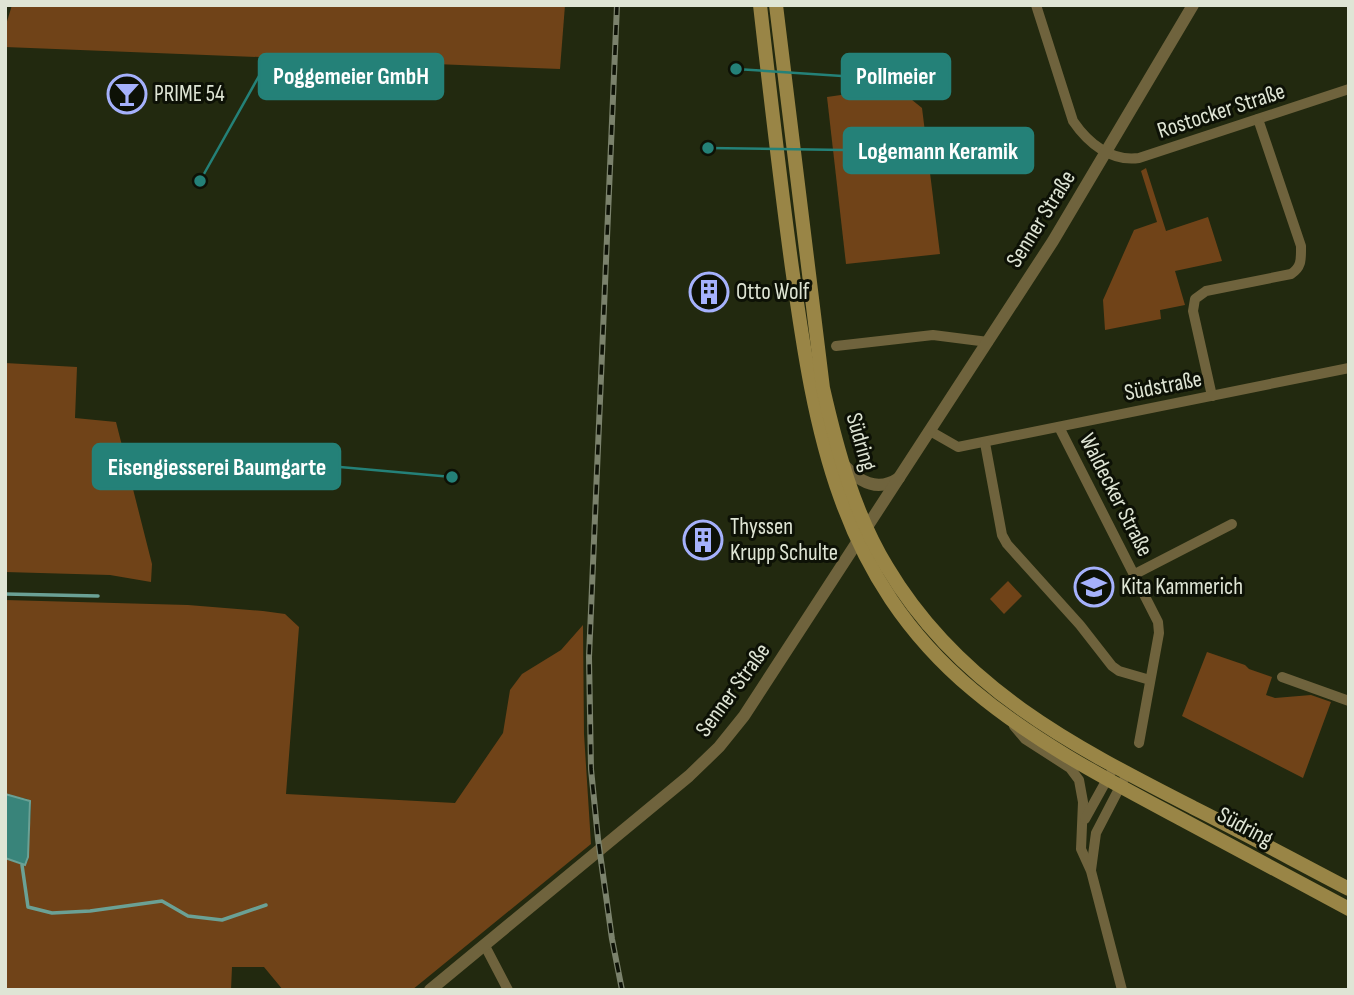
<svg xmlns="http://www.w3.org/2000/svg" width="1354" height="995" viewBox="0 0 1354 995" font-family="'Sofia Sans Condensed',sans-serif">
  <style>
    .green { fill: #704318 }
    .water { fill: #39847a; stroke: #6ba195; stroke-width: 2 }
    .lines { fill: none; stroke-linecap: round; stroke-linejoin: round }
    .stream { stroke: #6ba195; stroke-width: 3.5 }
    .minor { stroke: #6f633d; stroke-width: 10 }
    .tertiary { stroke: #6f633d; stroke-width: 12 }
    .secondary { stroke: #998546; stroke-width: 14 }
    .rail-casing { stroke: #7b826c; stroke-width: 6 }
    .rail { stroke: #0d1106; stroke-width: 3.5; stroke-dasharray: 10; stroke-linecap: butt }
    .labels { text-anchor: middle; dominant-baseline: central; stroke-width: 6; stroke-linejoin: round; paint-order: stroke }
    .poi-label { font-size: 23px; fill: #dfe5d5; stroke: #0d1106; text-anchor: start }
    .street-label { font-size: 23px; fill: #dfe5d5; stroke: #0d1106 }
    .leader { fill: none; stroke: #248178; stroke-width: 2.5 }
    .callout-dot { fill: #248178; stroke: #0d1106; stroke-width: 2.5 }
    .callout { fill: #248178; stroke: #248178; stroke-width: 2.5 }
    .callout-label { font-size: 24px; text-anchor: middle; font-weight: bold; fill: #fff }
  </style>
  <rect width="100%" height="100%" fill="#22290f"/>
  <g class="green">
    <path d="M12,5h553l-5,64 -555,-22v-19z"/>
    <path d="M896,87l26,21 18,146 -94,10 -19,-167z"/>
    <path d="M1146,168l20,63 42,-14 14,44 -47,10 10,34 -25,5 1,9 -56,11 -2,-30 31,-70 23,-8 -16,-51z"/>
    <path d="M5,363l72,4 -2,51 41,4 36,142 -1,18 -41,-7 -105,-3z"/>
    <path d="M1008,581l14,15 -18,18 -14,-15z"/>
    <path d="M5,600l183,5 75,6 22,3 14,13 -13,167 169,9 48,-70 7,-43 12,-16 39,-24 22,-25 1,109 7,110 -179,146h-129l-19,-23h-32l-1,23h-226v-132l17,7 6,-4 3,-57 -4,-5 -22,-5z"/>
    <path d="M1207,652l38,13 4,4 23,8 -6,18 9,3 36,-3 20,7 -28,76 -121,-62z"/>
  </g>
  <path class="water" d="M5,794l25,7 -2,56 -3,8 -20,-7z"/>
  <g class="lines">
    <g class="stream">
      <path d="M5,594l93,2"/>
      <path d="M22,865l6,42 24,6 38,-2 72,-10 26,15 34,4 44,-15"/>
    </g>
    <g class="minor">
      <path d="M1036,5l37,116c15,22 38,41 66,37l210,-69"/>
      <path d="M836,346l97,-11 55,7"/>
      <path d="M1212,396l-19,-85 2,-12 11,-8 85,-17c11,-7 10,-15 10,-28l-43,-127"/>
      <path d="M1059,427l99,195 1,11 -20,110"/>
      <path d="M930,431l28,16 391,-79"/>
      <path d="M985,443l17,92 5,9 73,81 32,41 7,5 31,9"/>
      <path d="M1135,574l97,-50"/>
      <path d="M1282,677l67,24"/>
      <path d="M1014,726l11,13 45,29 9,12 4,22 -2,47 10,22 31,119"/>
      <path d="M1085,819l25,-45"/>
      <path d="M1091,870l5,-37 27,-52"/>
      <path d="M485,946l23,44"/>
    </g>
    <g class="tertiary">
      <path d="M843,464c15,17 34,29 56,14"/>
      <path d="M430,990l259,-214 30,-29 25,-31 309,-475 140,-236"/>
    </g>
    <g class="secondary">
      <path d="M760,5c10,88 20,176 32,263 23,163 46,309 181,422 63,53 137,91 210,130 55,29 110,59 166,89"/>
      <path d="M776,5l47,383c14,61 31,125 64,179 72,121 186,179 307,241 52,26 103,54 155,81"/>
    </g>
    <defs>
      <path id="rail" d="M617,5l-28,652 2,112 7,70 14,100 10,51"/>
    </defs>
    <use href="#rail" class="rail-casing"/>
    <use href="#rail" class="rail"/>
  </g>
  <defs>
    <symbol id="bar-ring" viewBox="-11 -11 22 22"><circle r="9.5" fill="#0d1106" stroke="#a5b1fc" stroke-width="1.5"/><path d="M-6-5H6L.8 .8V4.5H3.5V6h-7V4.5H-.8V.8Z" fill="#a5b1fc"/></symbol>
    <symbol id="building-ring" viewBox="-11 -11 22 22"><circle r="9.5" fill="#0d1106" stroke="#a5b1fc" stroke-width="1.5"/><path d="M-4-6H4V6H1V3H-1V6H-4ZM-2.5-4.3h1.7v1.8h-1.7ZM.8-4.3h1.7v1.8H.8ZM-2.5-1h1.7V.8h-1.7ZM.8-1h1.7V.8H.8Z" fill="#a5b1fc"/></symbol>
    <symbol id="school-ring" viewBox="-11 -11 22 22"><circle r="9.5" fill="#0d1106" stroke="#a5b1fc" stroke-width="1.5"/><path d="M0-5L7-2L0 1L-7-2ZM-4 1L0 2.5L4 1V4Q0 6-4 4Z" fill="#a5b1fc"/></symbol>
  </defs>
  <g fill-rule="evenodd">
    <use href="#bar-ring" x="105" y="72" width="44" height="44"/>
    <use href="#building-ring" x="687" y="270" width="44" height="44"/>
    <use href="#building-ring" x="681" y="518" width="44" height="44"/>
    <use href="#school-ring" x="1072" y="565" width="44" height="44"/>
  </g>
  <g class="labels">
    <g class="poi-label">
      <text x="154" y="94">PRIME 54</text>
      <text x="736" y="292">Otto Wolf</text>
      <text x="730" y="527">Thyssen<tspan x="730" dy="26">Krupp Schulte</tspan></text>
      <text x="1121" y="587">Kita Kammerich</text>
    </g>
    <g class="street-label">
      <text transform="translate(1221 111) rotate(-18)">Rostocker Straße</text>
      <text transform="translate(1041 219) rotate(-58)">Senner Straße</text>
      <text transform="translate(1163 386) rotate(-11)">Südstraße</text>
      <text transform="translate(861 442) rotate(74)">Südring</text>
      <text transform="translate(1116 495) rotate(63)">Waldecker Straße</text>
      <text transform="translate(733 690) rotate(-54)">Senner Straße</text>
      <text transform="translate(1245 827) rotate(28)">Südring</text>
    </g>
  </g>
  <path class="leader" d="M736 69L842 76M200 181L259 76M708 148L844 150M452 477L340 467"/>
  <g class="callout-dot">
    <circle cx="736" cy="69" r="7"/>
    <circle cx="200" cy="181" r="7"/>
    <circle cx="708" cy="148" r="7"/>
    <circle cx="452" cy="477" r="7"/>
  </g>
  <g class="callout">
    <rect x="842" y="54" width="108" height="45" rx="7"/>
    <rect x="259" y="54" width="184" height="45" rx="7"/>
    <rect x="844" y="128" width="189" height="45" rx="7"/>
    <rect x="93" y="444" width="247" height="45" rx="7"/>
  </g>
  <g class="callout-label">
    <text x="896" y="84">Pollmeier</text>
    <text x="351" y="84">Poggemeier GmbH</text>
    <text x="938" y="159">Logemann Keramik</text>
    <text x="217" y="475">Eisengiesserei Baumgarte</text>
  </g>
  <rect width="1354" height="995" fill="none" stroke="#dfe5d5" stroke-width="14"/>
</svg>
